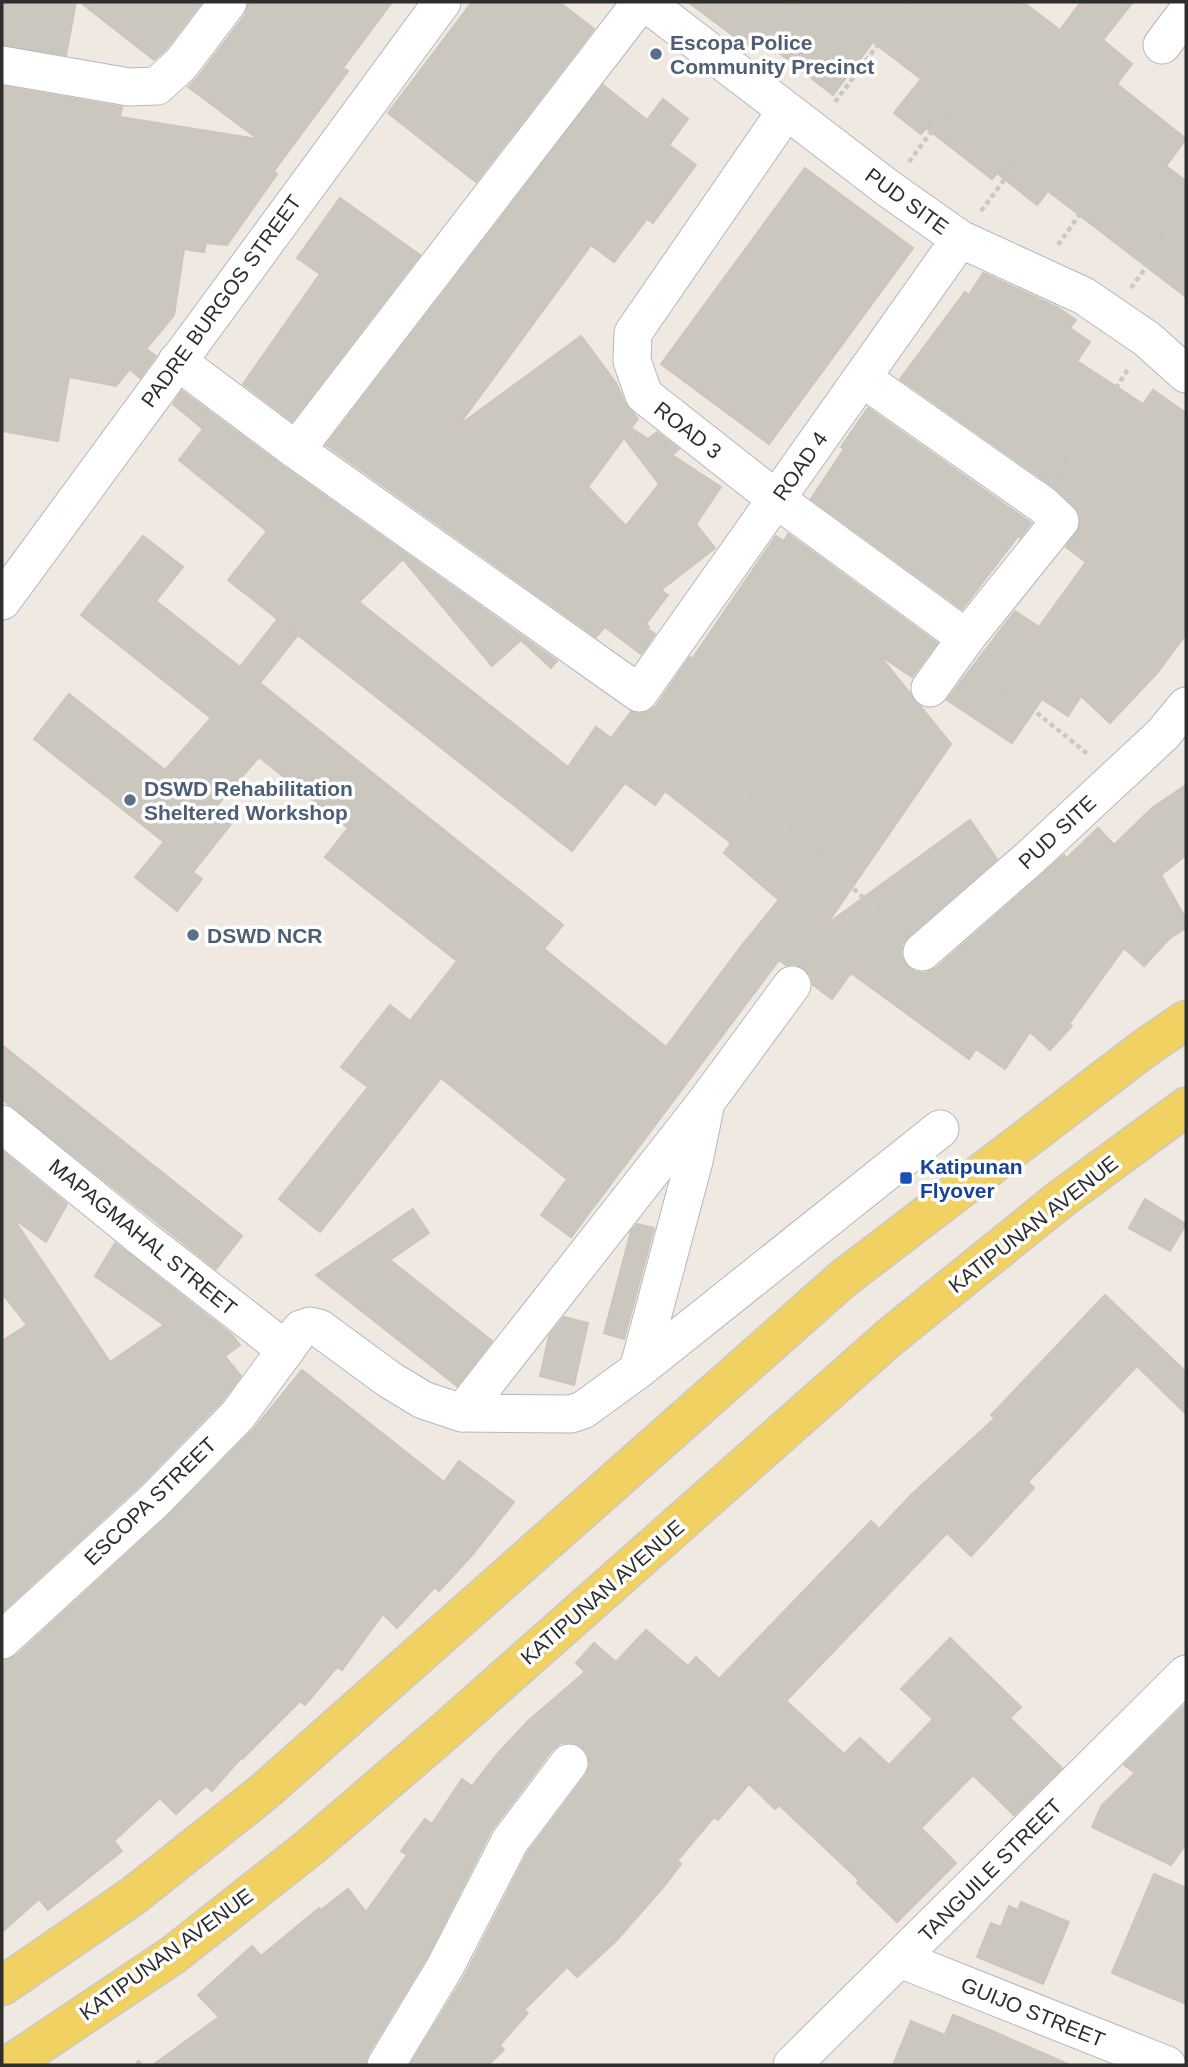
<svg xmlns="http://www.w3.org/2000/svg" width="1188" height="2067" viewBox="0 0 1188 2067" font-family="Helvetica,sans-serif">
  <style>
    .building { fill: #cbc7bf; stroke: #cbc5ba; stroke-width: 2; fill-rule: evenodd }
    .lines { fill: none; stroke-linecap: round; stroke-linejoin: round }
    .minor-casing { stroke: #b4b7c1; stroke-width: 39 }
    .major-casing { stroke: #c9c9c9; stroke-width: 41 }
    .path { stroke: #c9c9c9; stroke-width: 4.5; stroke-dasharray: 5 3.5; stroke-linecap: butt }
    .minor { stroke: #fff; stroke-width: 37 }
    .major { stroke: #f2d163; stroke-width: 38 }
    .service-dot { fill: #5c6f8a; stroke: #fff; stroke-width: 2.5 }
    .transit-dot { fill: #1a4fb4; stroke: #fff; stroke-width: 2.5 }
    .labels { text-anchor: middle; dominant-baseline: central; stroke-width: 7; stroke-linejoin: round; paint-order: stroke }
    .service-label { font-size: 21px; font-weight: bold; fill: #4e5e75; stroke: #fff; text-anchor: start }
    .street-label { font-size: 21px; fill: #2e2e2e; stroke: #fff }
    .transit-label { font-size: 21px; font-weight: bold; fill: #164399; stroke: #fff; text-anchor: start }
  </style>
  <rect width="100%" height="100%" fill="#efe9e1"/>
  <g class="building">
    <path d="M2,2h74l-10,53 -64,-10z"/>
    <path d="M80,2h122l-37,48 -11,10z"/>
    <path d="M249,2h143l-49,66 5,3 -74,100 3,3 -50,71 -21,-2 -2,9 -20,-3 -10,66 -28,34 10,7 -16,22 -10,-9 -14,17 -47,-9 -11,64 -56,-10v-345l120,21 -2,10 138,22 -70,-52 10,-10 47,-62z"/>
    <path d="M472,2h87l35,27 -118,153 -88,-69z"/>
    <path d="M688,2h335l37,28 21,-28h52l-30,38 29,24 -15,20 69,55 -20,27 20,15v116l-138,-106 -11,14 -40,-32 -5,6 -66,-51 -5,6 -27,-21 27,-34 -48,-37 -40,53 -73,-57 -9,11z"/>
    <path d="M603,85l44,35 16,-21 25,20 -19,26 27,20 -43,58 -6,-4 -33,43 -23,-17 -133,181 123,-90 35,47 9,20 13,16 -7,9 17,11 9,-7 22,17 -7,6 49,32 -25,37 19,24 -54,42 7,5 -22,29 3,3 -1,2 7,5 -14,20 -36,-27 -9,10 -270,-192zM624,438l35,46 -33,42 -38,-39z"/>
    <path d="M805,168l108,80 -144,196 -108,-80z"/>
    <path d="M340,198l80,57 -128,166 -49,-37 77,-110 -23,-16z"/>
    <path d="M983,273l74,34 19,13 -6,8 20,14 -13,19 66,43 10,-14 33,23v221l-28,38 -48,51 -29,-27 -13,20 -26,-17 -30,44 -65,-43 68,-89 24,16 47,-65 -20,-15 14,-22v-10l-6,-9 -19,-18 -155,-109 65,-87 4,3z"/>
    <path d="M182,391l102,76 273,194 -6,7 -30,-28 -29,26 -89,-107 -44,43 209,165 28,-40 15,11 20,-26 7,2 9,-2 9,-6 34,-49 2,2 84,-123 8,5 4,-7 149,109 -25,34 -33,-22 72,89 -124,180 143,-104 27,39 -89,78 -6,8 -1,10 5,10 9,7 10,1 11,-5 128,-113 3,3 31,-30 16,17 38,-37 34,-23v70l-25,20 25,44v9l-16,10 -26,28 -20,-18 -55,76 3,2 -22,24 -20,-18 -25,37 -29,-20 -7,10 -118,-86 -19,26 -19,-14 -2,-9 -6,-7 -10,-5 -9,1 -7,-5 -208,277 -30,-22 26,-36 -126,-101 -121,154 -41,-33 89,-112 -27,-20 49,-62 20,16 47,-60 -132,-104 23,-29 -89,-71 -45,52 18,14 -39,49 9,7 -25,32 -42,-34 29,-35 -130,-103 35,-45 96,76 46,-52 -130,-103 62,-79 40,31 -27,34 84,66 37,-47 20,16 -37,47 303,242 -19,24 122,98 76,-102 37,-45 -55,-47 7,-10 -66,-52 -10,14 -30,-22 -53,68 -344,-271 39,-49 -88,-71 24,-31 -30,-25z"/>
    <path d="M868,408l163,115 -11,15 -2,-2 -56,73 -151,-110 33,-50 -3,-2z"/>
    <path d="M2,1045l240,191 -26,33 -214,-170z"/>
    <path d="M2,1151l65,53 -21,38 -33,-24 97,144 54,-37 -69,-49 20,-33 117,92 8,10 -15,11 16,20 -19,25 -83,85 -137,126v-271l25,-16 -25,-32z"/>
    <path d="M1145,1199l41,25 -16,27 -41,-23z"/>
    <path d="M413,1209l16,24 -39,27 102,81 -35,45 -141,-111z"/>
    <path d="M637,1224l17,4 -30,111 -20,-6 27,-102z"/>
    <path d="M1105,1295l81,77v42l-49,-48 -109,116 6,6 -63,68 -24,-23 -161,168 58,53 16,-16 29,27 44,-46 -32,-30 49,-51 71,69 -11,11 52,50 -48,47 -41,-40 -52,53 35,35 -59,59 -40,-39 2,-3 -33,-31 -47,-44 -4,4 -26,-25 -31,36 -4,-3 -37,44 4,3 -16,21 -48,55 -40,37 -10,-10 -43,43 4,3 -28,32 4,5 -16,15h-78l54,-88 64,-125 58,-77 4,-10 -2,-11 -7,-8 -10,-4 -10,1 -9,7 -61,81 -64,126 -59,97 -3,11h-212l66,-48 -21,-22 54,-49 9,10 58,-48 2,2 27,-21 18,23 41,-57 -6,-4 24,-32 7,5 30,-45 10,7 27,-34 29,-31 57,-49 -9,-9 18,-20 22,19 30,-32 42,36 8,-9 23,22 152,-158 8,8 32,-34 84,-77 -4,-3z"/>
    <path d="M564,1317l24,6 -14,62 -34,-9 9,-40z"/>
    <path d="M302,1370l142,112 15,-21 55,41 -41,52 -34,37 -4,-4 -38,41 -14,-14 -41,56 -5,-3 -32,38 -5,-4 -58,58 -1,-1 -29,33 -6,-5 -30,28 -16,-16 -46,43 8,10 -74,59 -9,-11 -37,33v-272l14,-4 152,-140 85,-86z"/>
    <path d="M1186,1704v140l-15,21 -79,-38 10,-22 33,-32 -11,-8z"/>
    <path d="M1154,1874l32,14v116l-74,-31z"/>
    <path d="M1021,1902l48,20 -26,62 -66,-27 14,-34 10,4 8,-21 9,4z"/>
    <path d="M953,2015l37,15 80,35h-177l18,-44 34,14z"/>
  </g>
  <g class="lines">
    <defs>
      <g id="minor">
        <path d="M645,2l244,187 71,50 124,57 63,43 39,35"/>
        <path d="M1162,45l24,-32"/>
        <path d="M2,65l127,22 28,-1 24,-22 47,-62"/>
        <path d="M786,111l-153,222 -1,28 12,34 132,104 190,139"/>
        <path d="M177,361l119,89 343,243 321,-454"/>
        <path d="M862,378l181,127 17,16 -94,117 -36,50"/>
        <path d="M296,450l345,-448"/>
        <path d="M2,601l440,-599"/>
        <path d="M922,952l110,-96 131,-122 23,-28"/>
        <path d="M2,1124l140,114 144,112"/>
        <path d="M638,1370l302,-241"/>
        <path d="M462,1413l244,-311 86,-117"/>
        <path d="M2,1640l152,-139 84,-86 63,-86 9,-3 9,2 71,52 33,20 39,13 109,1 12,-4 55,-40 56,-209 12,-59"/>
        <path d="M900,1959l267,106"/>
        <path d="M386,2065l59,-98 65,-126 59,-78"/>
        <path d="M792,2065l394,-391"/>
      </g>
      <g id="major">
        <path d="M2,1986l131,-90 132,-105 579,-513 301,-230 41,-28"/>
        <path d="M9,2065l164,-110 136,-107 135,-116 446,-395 172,-139 124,-91"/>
      </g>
    </defs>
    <use href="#minor" class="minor-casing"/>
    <use href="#major" class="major-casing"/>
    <g class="path">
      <path d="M759,45l32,-43"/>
      <path d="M835,102l75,-100"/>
      <path d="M909,162l78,-106"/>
      <path d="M981,211l64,-86"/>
      <path d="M1058,245l48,-68"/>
      <path d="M1131,288l35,-48 20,-19"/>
      <path d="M1062,475l66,-106"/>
      <path d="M984,670l105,85"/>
      <path d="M664,719l55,57 71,54 106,98"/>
      <path d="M137,2061l4,4"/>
    </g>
    <use href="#minor" class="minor"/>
    <use href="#major" class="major"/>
  </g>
  <g class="service-dot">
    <circle cx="656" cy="54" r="7"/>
    <circle cx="130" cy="800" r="7"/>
    <circle cx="193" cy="935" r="7"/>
  </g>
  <rect class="transit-dot" x="899" y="1171" width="14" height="14" rx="3.5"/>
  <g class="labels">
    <g class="service-label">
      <text x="670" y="42">Escopa Police<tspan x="670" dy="24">Community Precinct</tspan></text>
      <text x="144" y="788">DSWD Rehabilitation<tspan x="144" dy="24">Sheltered Workshop</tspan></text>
      <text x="207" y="935">DSWD NCR</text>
    </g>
    <g class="street-label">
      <text transform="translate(907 201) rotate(36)">PUD SITE</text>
      <text transform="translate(221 301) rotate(-54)">PADRE BURGOS STREET</text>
      <text transform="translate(688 430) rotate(38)">ROAD 3</text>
      <text transform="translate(800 466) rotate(-55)">ROAD 4</text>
      <text transform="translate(1057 832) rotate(-43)">PUD SITE</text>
      <text transform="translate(1033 1224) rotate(-38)">KATIPUNAN AVENUE</text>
      <text transform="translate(143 1237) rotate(39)">MAPAGMAHAL STREET</text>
      <text transform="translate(150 1501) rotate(-44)">ESCOPA STREET</text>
      <text transform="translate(602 1592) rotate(-41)">KATIPUNAN AVENUE</text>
      <text transform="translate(990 1870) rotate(-45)">TANGUILE STREET</text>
      <text transform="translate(166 1954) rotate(-36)">KATIPUNAN AVENUE</text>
      <text transform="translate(1033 2012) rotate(22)">GUIJO STREET</text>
    </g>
    <g class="transit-label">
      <text x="920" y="1166">Katipunan<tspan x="920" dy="24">Flyover</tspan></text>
    </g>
  </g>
  <rect width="1188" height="2067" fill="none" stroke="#2e2e2e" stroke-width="7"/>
</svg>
